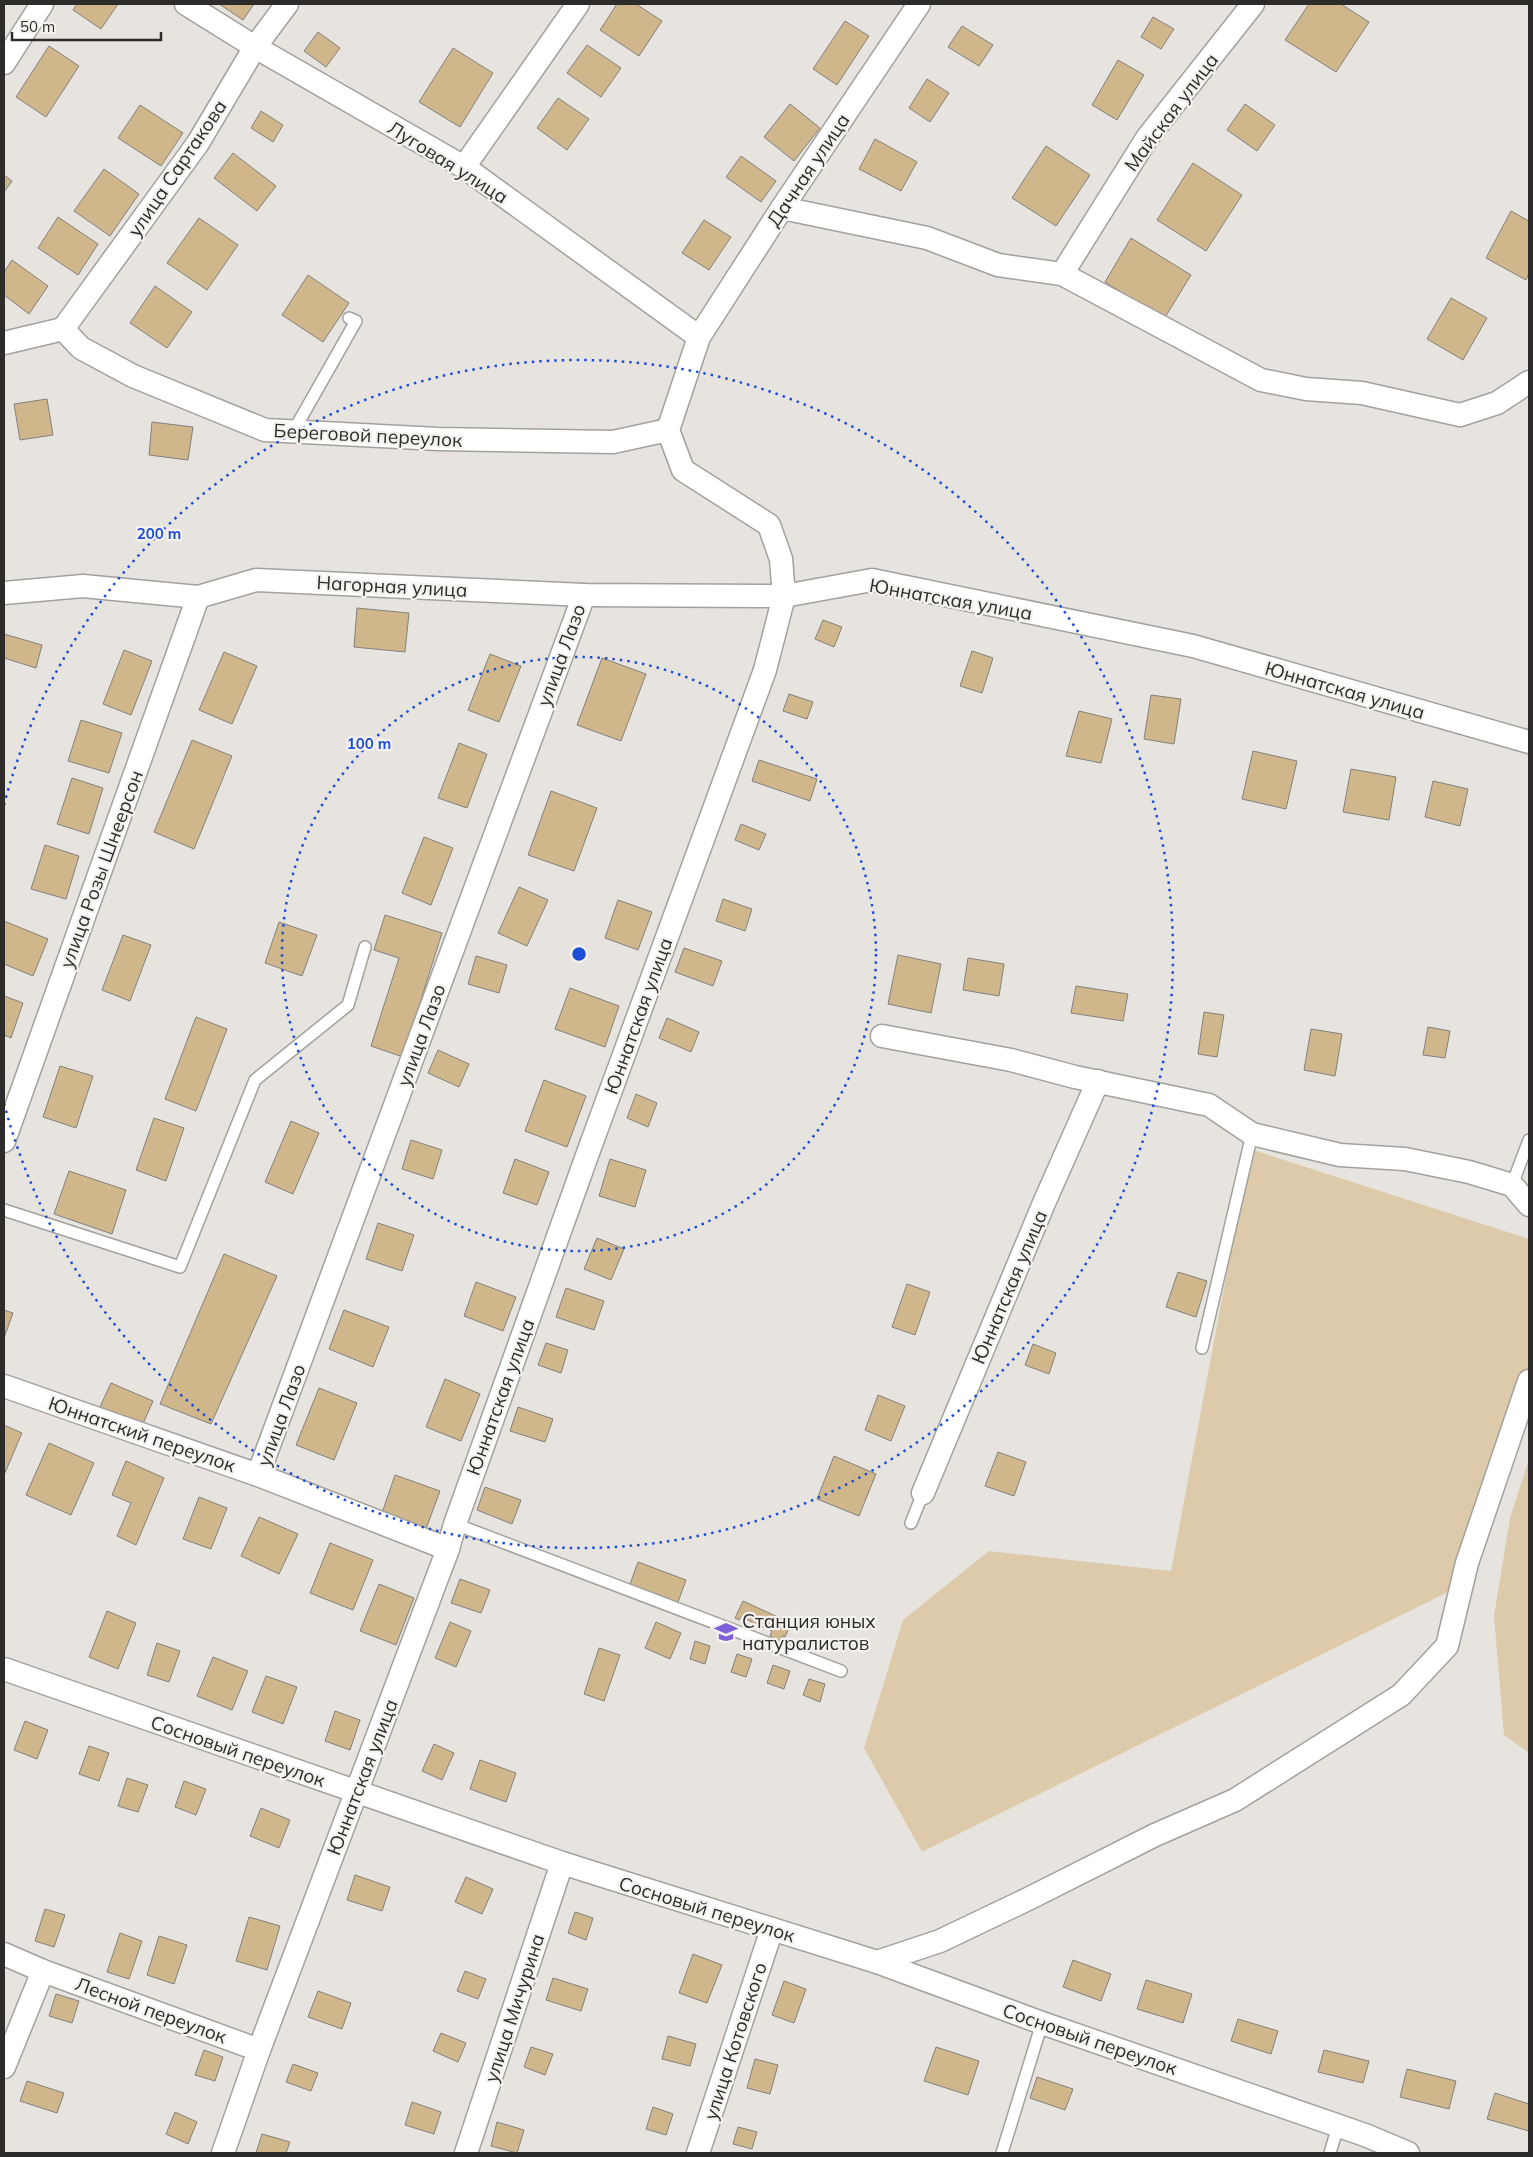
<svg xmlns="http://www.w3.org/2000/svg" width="1533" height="2157" viewBox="0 0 1533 2157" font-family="Mulish,sans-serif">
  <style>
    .green { fill: #ddcaaa }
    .building { fill: #cfb68b; stroke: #83817e }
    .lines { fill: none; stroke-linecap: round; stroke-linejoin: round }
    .service-casing { stroke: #a3a19d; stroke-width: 14 }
    .minor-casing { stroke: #a3a19d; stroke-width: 25 }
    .service { stroke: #fff; stroke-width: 11 }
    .minor { stroke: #fff; stroke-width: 22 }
    .ring { fill: none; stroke: #1d4ed8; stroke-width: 2.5; stroke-dasharray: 2.5 5 }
    .labels { text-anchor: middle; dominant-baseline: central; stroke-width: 4.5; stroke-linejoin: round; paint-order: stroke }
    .street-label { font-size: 19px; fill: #2d2c2b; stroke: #f4f2ee }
    .poi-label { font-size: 19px; fill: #2d2c2b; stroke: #f4f2ee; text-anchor: start }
    .centre { fill: #1d4ed8; stroke: #f4f2ee; stroke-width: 2.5 }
    .ring-label { font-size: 15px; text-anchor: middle; font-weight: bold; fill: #1d4ed8; stroke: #f4f2ee; stroke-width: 4.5; stroke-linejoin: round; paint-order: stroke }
  </style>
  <rect width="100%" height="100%" fill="#e7e4e0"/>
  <g class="green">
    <path d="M1250,1149l279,90v142l-62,182 -21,30 -524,259 -58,-104 39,-128 86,-69 182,20z"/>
    <path d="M1529,1459v294l-25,-18 -10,-119 16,-98z"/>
  </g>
  <g class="building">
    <path d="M77,4h41l-17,25 -28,-19z"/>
    <path d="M219,4h35l-11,16z"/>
    <path d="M617,4h19l26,17 -23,35 -39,-26z"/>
    <path d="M1309,4h32l28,18 -33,50 -51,-32z"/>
    <path d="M1153,17l21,12 -13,20 -20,-12z"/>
    <path d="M845,21l24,15 -32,49 -24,-16z"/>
    <path d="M962,26l31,19 -14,21 -31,-19z"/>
    <path d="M318,32l22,16 -14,19 -22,-16z"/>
    <path d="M587,45l34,23 -20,29 -34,-24z"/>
    <path d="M49,46l30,20 -33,51 -30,-20z"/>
    <path d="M453,48l40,25 -33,54 -41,-25z"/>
    <path d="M1118,60l26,15 -27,45 -25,-15z"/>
    <path d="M927,79l22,14 -19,29 -21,-14z"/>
    <path d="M558,98l31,21 -22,31 -30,-22z"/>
    <path d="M790,104l30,24 -26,33 -30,-24z"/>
    <path d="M1245,104l30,21 -18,26 -30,-21z"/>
    <path d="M140,105l43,28 -22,33 -43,-28z"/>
    <path d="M261,111l22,14 -10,17 -22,-14z"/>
    <path d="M875,139l42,23 -16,29 -42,-22z"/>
    <path d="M1046,146l44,29 -34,51 -44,-28z"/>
    <path d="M233,153l43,33 -19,25 -43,-33z"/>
    <path d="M741,156l35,25 -15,21 -35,-25z"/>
    <path d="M1193,163l49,32 -36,56 -49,-31z"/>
    <path d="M104,169l35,25 -29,42 -36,-25z"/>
    <path d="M4,175l8,6 -8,11z"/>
    <path d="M1511,211l18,10v52l-3,7 -40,-22z"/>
    <path d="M58,217l40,27 -20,31 -40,-27z"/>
    <path d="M199,218l39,27 -31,45 -40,-27z"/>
    <path d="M704,220l27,17 -22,33 -27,-17z"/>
    <path d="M1131,238l60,37 -27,44 -59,-37z"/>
    <path d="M12,260l36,26 -19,28 -25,-19v-23z"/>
    <path d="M308,275l41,28 -26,39 -41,-27z"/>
    <path d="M155,286l37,26 -25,36 -37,-25z"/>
    <path d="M1451,298l36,20 -24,42 -36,-21z"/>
    <path d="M47,399l6,36 -33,5 -6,-36z"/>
    <path d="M152,422l41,5 -5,33 -39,-5z"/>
    <path d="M357,608l52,5 -4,39 -51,-5z"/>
    <path d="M823,620l19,7 -8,20 -19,-8z"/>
    <path d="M4,634l38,11 -6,23 -32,-10z"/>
    <path d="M124,650l28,11 -21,54 -28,-11z"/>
    <path d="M972,651l21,7 -11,35 -22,-7z"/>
    <path d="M224,652l33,14 -25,58 -33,-14z"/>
    <path d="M490,654l31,12 -22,56 -31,-12z"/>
    <path d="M602,658l44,16 -25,67 -44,-16z"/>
    <path d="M789,694l24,8 -6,17 -24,-8z"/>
    <path d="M1151,695l30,4 -7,45 -30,-5z"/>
    <path d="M1079,711l33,8 -11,44 -35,-7z"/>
    <path d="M81,720l41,13 -13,40 -41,-12z"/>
    <path d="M192,740l40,16 -38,93 -40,-17z"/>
    <path d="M459,743l28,11 -20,54 -29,-10z"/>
    <path d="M1253,751l44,10 -11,48 -44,-10z"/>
    <path d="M759,760l58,19 -7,22 -58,-20z"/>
    <path d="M1351,769l45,8 -7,43 -46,-8z"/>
    <path d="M72,778l31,10 -14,46 -32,-10z"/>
    <path d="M1433,781l35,8 -8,37 -35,-9z"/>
    <path d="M551,791l46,17 -23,63 -46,-16z"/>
    <path d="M741,824l25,10 -7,16 -24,-10z"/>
    <path d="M424,837l29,11 -22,57 -29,-12z"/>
    <path d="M45,845l34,11 -13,43 -35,-10z"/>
    <path d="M519,887l29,13 -21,46 -29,-13z"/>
    <path d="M723,899l29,10 -7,22 -29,-10z"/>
    <path d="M618,900l34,12 -14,38 -33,-12z"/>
    <path d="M385,915l57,18 -39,124 -32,-11 28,-88 -25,-8z"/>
    <path d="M4,921l44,18 -15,37 -29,-12z"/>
    <path d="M279,922l38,13 -15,41 -37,-13z"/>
    <path d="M123,935l28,10 -21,56 -28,-11z"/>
    <path d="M684,948l38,13 -9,25 -38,-14z"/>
    <path d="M898,955l43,9 -10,49 -43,-9z"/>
    <path d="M476,956l31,9 -8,28 -31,-9z"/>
    <path d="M968,958l36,6 -5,32 -36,-6z"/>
    <path d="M1076,986l52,8 -5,27 -52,-8z"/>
    <path d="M570,988l49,18 -14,41 -50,-18z"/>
    <path d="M4,996l19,7 -12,35 -7,-3z"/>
    <path d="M1204,1012l20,3 -7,42 -19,-3z"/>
    <path d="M196,1017l31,12 -31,82 -31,-12z"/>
    <path d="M667,1018l32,14 -8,20 -32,-14z"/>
    <path d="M1428,1027l22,4 -5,27 -22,-3z"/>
    <path d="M1311,1029l31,5 -7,42 -31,-6z"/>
    <path d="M438,1050l31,14 -10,23 -31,-14z"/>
    <path d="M60,1066l33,10 -17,52 -33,-11z"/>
    <path d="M544,1080l42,16 -19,51 -42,-16z"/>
    <path d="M636,1094l21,9 -9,24 -21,-9z"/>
    <path d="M154,1118l30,10 -18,53 -30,-11z"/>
    <path d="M291,1121l28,12 -26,61 -28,-12z"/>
    <path d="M411,1140l31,10 -9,29 -31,-10z"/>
    <path d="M515,1159l34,13 -12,33 -34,-12z"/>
    <path d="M610,1159l36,11 -11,37 -36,-11z"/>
    <path d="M69,1171l57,19 -14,44 -58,-20z"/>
    <path d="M378,1223l36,12 -12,36 -36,-12z"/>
    <path d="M597,1238l27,11 -13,31 -27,-11z"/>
    <path d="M224,1254l53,22 -66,148 -51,-20z"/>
    <path d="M1178,1272l29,9 -11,36 -30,-10z"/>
    <path d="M476,1282l40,15 -13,34 -39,-15z"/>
    <path d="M907,1284l23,8 -15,43 -23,-8z"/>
    <path d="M566,1288l38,13 -10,29 -38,-13z"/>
    <path d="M4,1310l9,3 -9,25z"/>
    <path d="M344,1310l45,17 -16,40 -44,-18z"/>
    <path d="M546,1343l22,7 -7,23 -23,-8z"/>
    <path d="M1033,1344l23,9 -7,21 -24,-9z"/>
    <path d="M445,1379l35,15 -19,47 -35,-14z"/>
    <path d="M111,1383l42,18 -11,25 -42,-19z"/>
    <path d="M319,1388l38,15 -23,57 -38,-15z"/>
    <path d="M878,1395l27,11 -14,35 -26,-11z"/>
    <path d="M518,1407l35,12 -8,23 -35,-11z"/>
    <path d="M4,1425l18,8 -18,42z"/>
    <path d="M49,1443l45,20 -23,52 -45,-20z"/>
    <path d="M998,1452l28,10 -12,34 -29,-10z"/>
    <path d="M834,1456l42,18 -17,42 -42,-17z"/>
    <path d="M126,1461l38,17 -28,67 -19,-9 14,-33 -19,-8z"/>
    <path d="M395,1475l45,16 -14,38 -44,-16z"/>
    <path d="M485,1487l36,13 -9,24 -35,-14z"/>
    <path d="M199,1497l28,11 -16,41 -28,-10z"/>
    <path d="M259,1517l39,17 -19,40 -38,-18z"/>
    <path d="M330,1543l43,17 -20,50 -43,-17z"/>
    <path d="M638,1562l48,18 -9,25 -48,-18z"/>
    <path d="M460,1579l30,11 -9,23 -30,-10z"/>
    <path d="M379,1584l35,14 -18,47 -36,-14z"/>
    <path d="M743,1601l48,22 -6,14 -2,-1 -3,5 -10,-5 2,-5 -31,-14 -2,3 -4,-2z"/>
    <path d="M107,1611l29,12 -18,46 -29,-12z"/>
    <path d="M450,1622l21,9 -15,36 -21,-9z"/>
    <path d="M656,1622l25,11 -11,26 -25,-11z"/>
    <path d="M695,1641l15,5 -5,18 -15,-5z"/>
    <path d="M157,1643l23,8 -11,31 -22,-7z"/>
    <path d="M599,1648l21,7 -16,46 -20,-7z"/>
    <path d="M737,1654l15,5 -6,18 -15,-5z"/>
    <path d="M213,1657l35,14 -16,39 -35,-14z"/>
    <path d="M773,1665l17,6 -6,18 -17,-6z"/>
    <path d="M266,1676l31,11 -14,37 -31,-12z"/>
    <path d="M809,1679l16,5 -5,18 -17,-7z"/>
    <path d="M335,1711l25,9 -10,30 -25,-9z"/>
    <path d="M25,1721l23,9 -11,29 -23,-9z"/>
    <path d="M434,1744l20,9 -12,27 -20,-9z"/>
    <path d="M89,1746l20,7 -10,28 -20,-7z"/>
    <path d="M480,1760l36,13 -10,29 -36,-13z"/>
    <path d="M127,1778l21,7 -10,27 -20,-6z"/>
    <path d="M184,1781l22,8 -10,26 -21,-8z"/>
    <path d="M261,1808l29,12 -11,28 -29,-12z"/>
    <path d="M355,1875l35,12 -8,24 -35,-11z"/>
    <path d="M466,1877l27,12 -11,25 -27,-12z"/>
    <path d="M45,1909l20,6 -11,32 -19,-6z"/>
    <path d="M575,1912l18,6 -7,22 -18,-7z"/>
    <path d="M249,1917l31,9 -13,44 -31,-9z"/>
    <path d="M120,1933l22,8 -13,38 -22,-7z"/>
    <path d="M159,1936l28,9 -13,39 -27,-9z"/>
    <path d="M693,1954l29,11 -15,38 -28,-10z"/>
    <path d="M1073,1960l38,14 -10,27 -38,-14z"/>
    <path d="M465,1971l21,8 -8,20 -21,-8z"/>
    <path d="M553,1978l35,11 -7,22 -35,-11z"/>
    <path d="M1146,1980l46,14 -9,29 -46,-14z"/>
    <path d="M784,1981l22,8 -12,34 -22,-8z"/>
    <path d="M318,1991l33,12 -9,26 -34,-12z"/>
    <path d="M56,1994l23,7 -7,22 -23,-7z"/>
    <path d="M1238,2019l40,12 -7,23 -40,-13z"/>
    <path d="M441,2033l25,10 -8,19 -25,-11z"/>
    <path d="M668,2036l28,8 -6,22 -28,-7z"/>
    <path d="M531,2047l22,7 -8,21 -21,-8z"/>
    <path d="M936,2047l43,14 -11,34 -44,-14z"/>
    <path d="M204,2050l19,7 -8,24 -20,-6z"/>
    <path d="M1324,2050l45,11 -6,22 -45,-11z"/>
    <path d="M755,2059l23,6 -8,29 -23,-6z"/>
    <path d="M293,2064l25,9 -7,18 -25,-9z"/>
    <path d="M1407,2069l49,12 -7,28 -49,-12z"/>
    <path d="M1037,2077l36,12 -8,21 -35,-12z"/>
    <path d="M27,2081l37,12 -7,20 -37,-12z"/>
    <path d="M1495,2093l34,11v27l-42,-12z"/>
    <path d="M412,2102l29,10 -7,22 -29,-9z"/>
    <path d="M653,2107l20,7 -7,21 -20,-6z"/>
    <path d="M175,2112l22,10 -9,22 -22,-10z"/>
    <path d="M497,2122l27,8 -7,23 -26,-7z"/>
    <path d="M738,2127l19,5 -5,17 -19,-5z"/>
    <path d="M262,2134l28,8 -4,11h-30z"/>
  </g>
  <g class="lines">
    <defs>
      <g id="service">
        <path d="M293,432l63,-111 -7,-3"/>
        <path d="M1512,1185l17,-45"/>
        <path d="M4,1210l176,57 75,-187 93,-75 17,-58"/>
        <path d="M1202,1348l50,-214"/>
        <path d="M911,1523l12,-30"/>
        <path d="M455,1524l386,147"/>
        <path d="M1002,2153l40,-130"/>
        <path d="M1330,2153l8,-27"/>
      </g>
      <g id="minor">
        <path d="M186,4l69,43 209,120 235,170"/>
        <path d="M4,63l38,-59"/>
        <path d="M464,167l114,-163"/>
        <path d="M782,208l145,30 71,27 64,9 199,106 45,9 56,4 98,22 37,-12 32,-21"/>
        <path d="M1062,274l85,-136 106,-134"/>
        <path d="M63,329l18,19 52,28 132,54 173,9 175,3 55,-12"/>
        <path d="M63,329l135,-186 57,-96 32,-43"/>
        <path d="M4,343l59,-14"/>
        <path d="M4,593l79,-7 115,11 58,-17 328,15 200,1 -3,-37 -12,-34 -86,-55 -15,-40 31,-93 83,-129 137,-204"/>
        <path d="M882,1036l129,24 64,17 134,28 43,29 88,21 65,4 64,13 43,13 17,20"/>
        <path d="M4,1141l194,-544"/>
        <path d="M4,1386l254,89 190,74"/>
        <path d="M258,1475l326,-880"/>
        <path d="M923,1493l121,-290 54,-122"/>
        <path d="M4,1669l558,194 315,99 165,61 323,112 43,18"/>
        <path d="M4,1954l39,17 216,79"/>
        <path d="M877,1962l63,-21 90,-43 125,-63 80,-35 166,-105 46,-49 20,-83 62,-182"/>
        <path d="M4,2067l39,-96"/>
        <path d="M223,2153l36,-103 189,-501 7,-25 134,-374 176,-480 19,-74 88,-16 321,66 336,96"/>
        <path d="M466,2153l96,-290"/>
        <path d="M698,2153l74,-224"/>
      </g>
    </defs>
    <use href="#service" class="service-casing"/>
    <use href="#minor" class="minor-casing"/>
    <use href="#service" class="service"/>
    <use href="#minor" class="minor"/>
  </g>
  <g class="ring">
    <circle cx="579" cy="954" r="297"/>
    <path d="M4 805A594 594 0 1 1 4 1103"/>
  </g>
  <defs>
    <symbol id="school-bare" viewBox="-9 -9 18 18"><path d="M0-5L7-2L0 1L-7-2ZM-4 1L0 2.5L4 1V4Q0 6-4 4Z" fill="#7d5fda" stroke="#f4f2ee" stroke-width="2.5" paint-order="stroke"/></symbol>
  </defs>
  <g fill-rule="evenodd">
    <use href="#school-bare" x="710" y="1616" width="32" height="32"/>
  </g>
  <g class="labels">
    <g class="street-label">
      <text transform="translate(1171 112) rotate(-53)">Майская улица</text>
      <text transform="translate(448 162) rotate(32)">Луговая улица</text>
      <text transform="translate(177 168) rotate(-56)">улица Сартакова</text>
      <text transform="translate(808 170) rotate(-56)">Дачная улица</text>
      <text transform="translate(368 435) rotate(3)">Береговой переулок</text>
      <text transform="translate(392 586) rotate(3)">Нагорная улица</text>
      <text transform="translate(951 599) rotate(10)">Юннатская улица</text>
      <text transform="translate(561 655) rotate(-70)">улица Лазо</text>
      <text transform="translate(1345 690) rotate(16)">Юннатская улица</text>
      <text transform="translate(101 869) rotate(-70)">улица Розы Шнеерсон</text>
      <text transform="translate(638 1016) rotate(-70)">Юннатская улица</text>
      <text transform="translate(421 1035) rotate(-70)">улица Лазо</text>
      <text transform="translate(1009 1287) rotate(-67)">Юннатская улица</text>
      <text transform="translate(500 1397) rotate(-70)">Юннатская улица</text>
      <text transform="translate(281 1415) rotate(-70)">улица Лазо</text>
      <text transform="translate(142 1434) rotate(19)">Юннатский переулок</text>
      <text transform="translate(238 1751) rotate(19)">Сосновый переулок</text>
      <text transform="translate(362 1777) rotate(-69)">Юннатская улица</text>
      <text transform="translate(707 1909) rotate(17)">Сосновый переулок</text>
      <text transform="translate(514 2008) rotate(-72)">улица Мичурина</text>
      <text transform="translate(151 2010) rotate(20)">Лесной переулок</text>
      <text transform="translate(1090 2039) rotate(19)">Сосновый переулок</text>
      <text transform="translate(735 2041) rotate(-72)">улица Котовского</text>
    </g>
    <g class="poi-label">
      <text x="742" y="1621">Станция юных<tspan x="742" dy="22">натуралистов</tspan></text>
    </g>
  </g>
  <circle cx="579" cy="954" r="8" class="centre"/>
  <g class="ring-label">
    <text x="159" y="539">200 m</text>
    <text x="369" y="749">100 m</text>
  </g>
  <rect width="1533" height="2157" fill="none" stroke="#2d2c2b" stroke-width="10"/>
  <path d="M12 32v8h149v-8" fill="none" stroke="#2d2c2b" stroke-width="2.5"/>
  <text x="20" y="32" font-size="15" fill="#2d2c2b" stroke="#f4f2ee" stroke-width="4" paint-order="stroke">50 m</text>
</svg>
